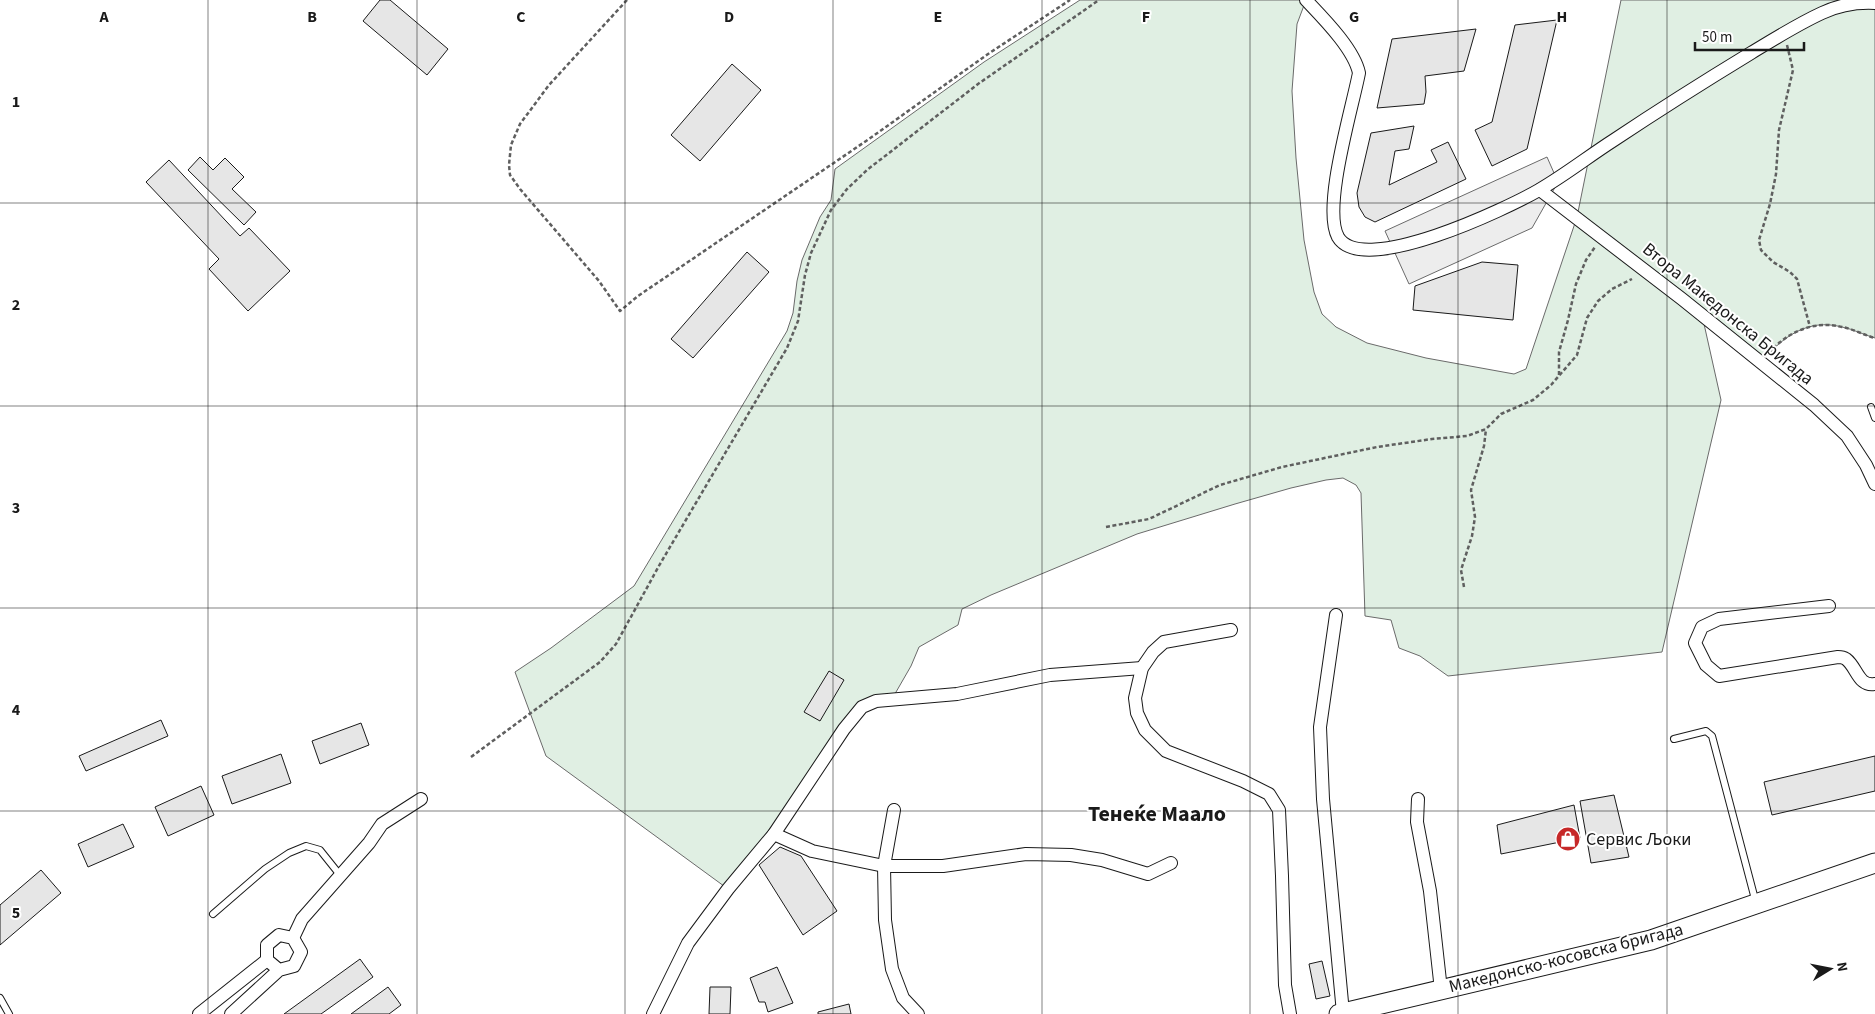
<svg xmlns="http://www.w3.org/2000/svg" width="1875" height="1014" viewBox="0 0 1875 1014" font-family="'Source Sans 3',sans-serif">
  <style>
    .green { fill: #e0efe3; stroke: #6a6a6a }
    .parking { fill: #ededed; stroke: #6a6a6a }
    .building { fill: #e6e6e6; stroke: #1a1a1a }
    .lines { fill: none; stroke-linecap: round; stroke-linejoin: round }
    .lane-casing { stroke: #1a1a1a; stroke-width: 8 }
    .street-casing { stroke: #1a1a1a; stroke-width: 14 }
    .secondary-casing { stroke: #1a1a1a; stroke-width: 21 }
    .path { stroke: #5f5f5f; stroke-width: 2.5; stroke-dasharray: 4 2.5; stroke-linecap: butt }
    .lane { stroke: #fff; stroke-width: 6 }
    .street { stroke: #fff; stroke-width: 12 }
    .secondary { stroke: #fff; stroke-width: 19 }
    .grid { fill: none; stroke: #1a1a1a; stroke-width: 1; stroke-opacity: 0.55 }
    .labels { text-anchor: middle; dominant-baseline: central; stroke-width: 4; stroke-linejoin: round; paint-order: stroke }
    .street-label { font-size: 18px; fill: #1a1a1a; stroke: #fff }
    .poi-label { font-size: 18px; fill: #1a1a1a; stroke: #fff; text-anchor: start }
    .district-label { font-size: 22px; font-weight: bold; fill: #1a1a1a; stroke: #fff }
    .grid-label { font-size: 16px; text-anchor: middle; font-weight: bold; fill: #1a1a1a; stroke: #fff; stroke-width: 4; stroke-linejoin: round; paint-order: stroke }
  </style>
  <rect width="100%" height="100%" fill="#fff"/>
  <path class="green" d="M1080,0h226l-9,24 -5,67 4,67 8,82 10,52 8,22 14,13 31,16 59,15 88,16 12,-5 51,-152 44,-217h254v338c-11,-3 -22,-9 -33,-11 -35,-9 -59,10 -81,35l-59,-47 19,85 -59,252 -214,24 -28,-20 -21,-8 -8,-28 -26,-4 -4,-123 -5,-8 -13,-7 -17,2 -35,8 -56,16 -98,30 -146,61 -29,14 -4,16 -39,22 -8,19 -19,33 -23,4 -141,186 -182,-133 -31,-84 36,-24 83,-62 153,-255 6,-18 4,-32 5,-21 18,-43 11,-17 4,-31 149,-107z"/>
  <path class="parking" d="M1547,157l11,25 -26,46 -123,56 -24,-53z"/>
  <g class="building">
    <path d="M380,0h10l58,49 -21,26 -64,-54z"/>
    <path d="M1557,20l-30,129 -35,17 -17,-36 17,-8 23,-97z"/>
    <path d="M1476,29l-12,42 -39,5 1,16 -2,12 -47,4 15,-69z"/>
    <path d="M732,64l29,26 -61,71 -29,-26z"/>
    <path d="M1414,126l-5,23 -14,2 -6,34 48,-23 -6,-12 17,-8 18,37 -91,43 -10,-5 -6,-10 -2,-14 14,-60z"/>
    <path d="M200,157l13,13 12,-12 19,19 -12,12 24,23 -12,13 -56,-55z"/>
    <path d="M169,160l71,76 9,-8 41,43 -42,40 -39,-42 10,-10 -73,-77z"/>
    <path d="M747,252l22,20 -76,86 -22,-19z"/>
    <path d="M1482,262l36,3 -5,55 -100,-10 2,-24z"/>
    <path d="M829,671l15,9 -24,41 -16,-9z"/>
    <path d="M161,720l7,16 -82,35 -7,-15z"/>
    <path d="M361,723l8,22 -49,19 -8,-23z"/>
    <path d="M281,754l10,29 -59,21 -10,-28z"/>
    <path d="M1875,756v35l-103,24 -8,-33z"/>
    <path d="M201,786l13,29 -46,21 -13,-29z"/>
    <path d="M1614,795l15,62 -38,6 -11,-62z"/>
    <path d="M1574,805l6,33 -79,16 -4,-29z"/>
    <path d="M123,824l11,23 -46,20 -10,-23z"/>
    <path d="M780,847l21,9 36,55 -34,24 -44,-70z"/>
    <path d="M41,870l20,23 -61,52v-40z"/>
    <path d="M360,959l13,18 -52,37h-37z"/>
    <path d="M1322,961l8,35 -14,3 -7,-35z"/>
    <path d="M777,967l16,36 -25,9 -3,-10h-6l-9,-24z"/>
    <path d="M388,987l13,18 -12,9h-38z"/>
    <path d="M710,987h21l-1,27h-21z"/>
    <path d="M849,1004l2,10h-33v-2z"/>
  </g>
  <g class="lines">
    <defs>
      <g id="lane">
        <path d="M1871,407l4,11"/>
        <path d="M1674,739l32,-8 6,5 44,167"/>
        <path d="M213,914l52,-45 24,-16 17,-7 14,4 20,25"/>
        <path d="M0,998l9,16"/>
      </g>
      <g id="street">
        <path d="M1306,0c17,18 48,49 53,73 -7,36 -37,135 -21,164 24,41 170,-29 201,-47 26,-15 50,-34 75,-50 45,-30 91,-59 137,-87 23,-14 47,-29 71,-40 17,-8 34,-11 53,-10"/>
        <path d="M1540,190l142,109 132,106 33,31 19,29 9,19"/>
        <path d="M1829,606l-110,13 -17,8 -7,16 11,22 13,11 119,-19c2,0 5,0 8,2 11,8 12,28 29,25"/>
        <path d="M1336,615l-16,112 3,72 20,214"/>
        <path d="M1231,630l-67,12 -11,10 -11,16 -7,30 2,15 8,17 21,21 77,30 26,13 10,16 3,66 3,109 5,29"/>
        <path d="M1418,799l-1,23 13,69 11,99"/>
        <path d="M894,810l-10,56 1,54 7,49 11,29 15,16"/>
        <path d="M774,834l38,17 72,15h59l83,-12 45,1 31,5 46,14 23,-11"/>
        <path d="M293,938l9,-19 67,-76 13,-19 39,-25"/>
        <path d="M199,1014l68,-54"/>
        <path d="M231,1014l48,-44 15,-4 7,-14 -8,-14 -14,-3 -12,10v15l12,10"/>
        <path d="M653,1014l35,-71 40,-54 46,-55 70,-105 18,-22 14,-6 81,-7 93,-19 92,-7"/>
      </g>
      <path id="secondary" d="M1339,1014l312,-74 224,-77"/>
    </defs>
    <use href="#lane" class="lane-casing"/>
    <use href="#street" class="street-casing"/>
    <use href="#secondary" class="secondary-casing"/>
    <g class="path">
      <path d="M627,0l-78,85 -29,39 -9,21 -2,20 1,10 10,14 79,92 21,30 18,-15 231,-157 119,-85 82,-54"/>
      <path d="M1787,45l6,25 -14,60 -3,44 -6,30 -11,36 2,10 12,12 17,10 7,7 13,48"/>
      <path d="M1769,353c18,-21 45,-33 73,-26 11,2 22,8 33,11"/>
      <path d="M1559,375v-23l9,-32 8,-36 10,-24 9,-13"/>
      <path d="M1106,527l43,-8 71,-34 62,-18 95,-20 55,-8 35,-3 19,-7 15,-15 32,-14 18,-15 26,-30 10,-37 11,-17 14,-12 20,-10"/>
      <path d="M1464,587l-3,-17 11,-34 3,-19 -4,-27 13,-44 2,-17"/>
      <path d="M471,757l129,-95 16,-18 44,-80 127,-216 11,-27 7,-46 6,-22 20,-43 16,-21 20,-19 111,-86 121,-84"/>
    </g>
    <use href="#lane" class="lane"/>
    <use href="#street" class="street"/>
    <use href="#secondary" class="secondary"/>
  </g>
  <path class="grid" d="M208,0v1014M417,0v1014M625,0v1014M833,0v1014M1042,0v1014M1250,0v1014M1458,0v1014M1667,0v1014M0,203h1875M0,406h1875M0,608h1875M0,811h1875"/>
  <defs>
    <symbol id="shop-disc" viewBox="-11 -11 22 22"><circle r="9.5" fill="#c62828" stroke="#fff"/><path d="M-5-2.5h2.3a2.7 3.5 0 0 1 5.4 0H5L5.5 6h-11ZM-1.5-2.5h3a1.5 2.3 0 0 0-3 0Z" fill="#fff"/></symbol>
  </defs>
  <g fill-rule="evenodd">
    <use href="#shop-disc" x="1554" y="825" width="28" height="28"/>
  </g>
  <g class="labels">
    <g class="street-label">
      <text transform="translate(1728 314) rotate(39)">Втора Македонска Бригада</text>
      <text transform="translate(1566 958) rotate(-14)">Македонско-косовска бригада</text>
    </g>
    <g class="poi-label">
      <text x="1586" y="839">Сервис Љоки</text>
    </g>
    <g class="district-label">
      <text x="1157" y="814">Тенеќе Маало</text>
    </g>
  </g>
  <g class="grid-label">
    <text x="104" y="22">A</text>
    <text x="312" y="22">B</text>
    <text x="521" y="22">C</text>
    <text x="729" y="22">D</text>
    <text x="938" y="22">E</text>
    <text x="1146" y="22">F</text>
    <text x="1354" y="22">G</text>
    <text x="1562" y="22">H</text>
    <text x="16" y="107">1</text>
    <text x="16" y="310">2</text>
    <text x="16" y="513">3</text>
    <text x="16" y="715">4</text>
    <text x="16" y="918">5</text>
  </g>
  <g transform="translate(1830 969) rotate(80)" stroke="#ffffff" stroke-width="4" paint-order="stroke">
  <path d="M0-4L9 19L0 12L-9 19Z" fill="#1a1a1a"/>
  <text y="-8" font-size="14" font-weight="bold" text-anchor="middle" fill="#1a1a1a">N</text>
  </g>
  <path d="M1695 42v8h109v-8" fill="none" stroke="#1a1a1a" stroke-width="2.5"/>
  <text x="1702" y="42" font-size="15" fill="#1a1a1a" stroke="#ffffff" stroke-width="4" paint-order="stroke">50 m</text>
</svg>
